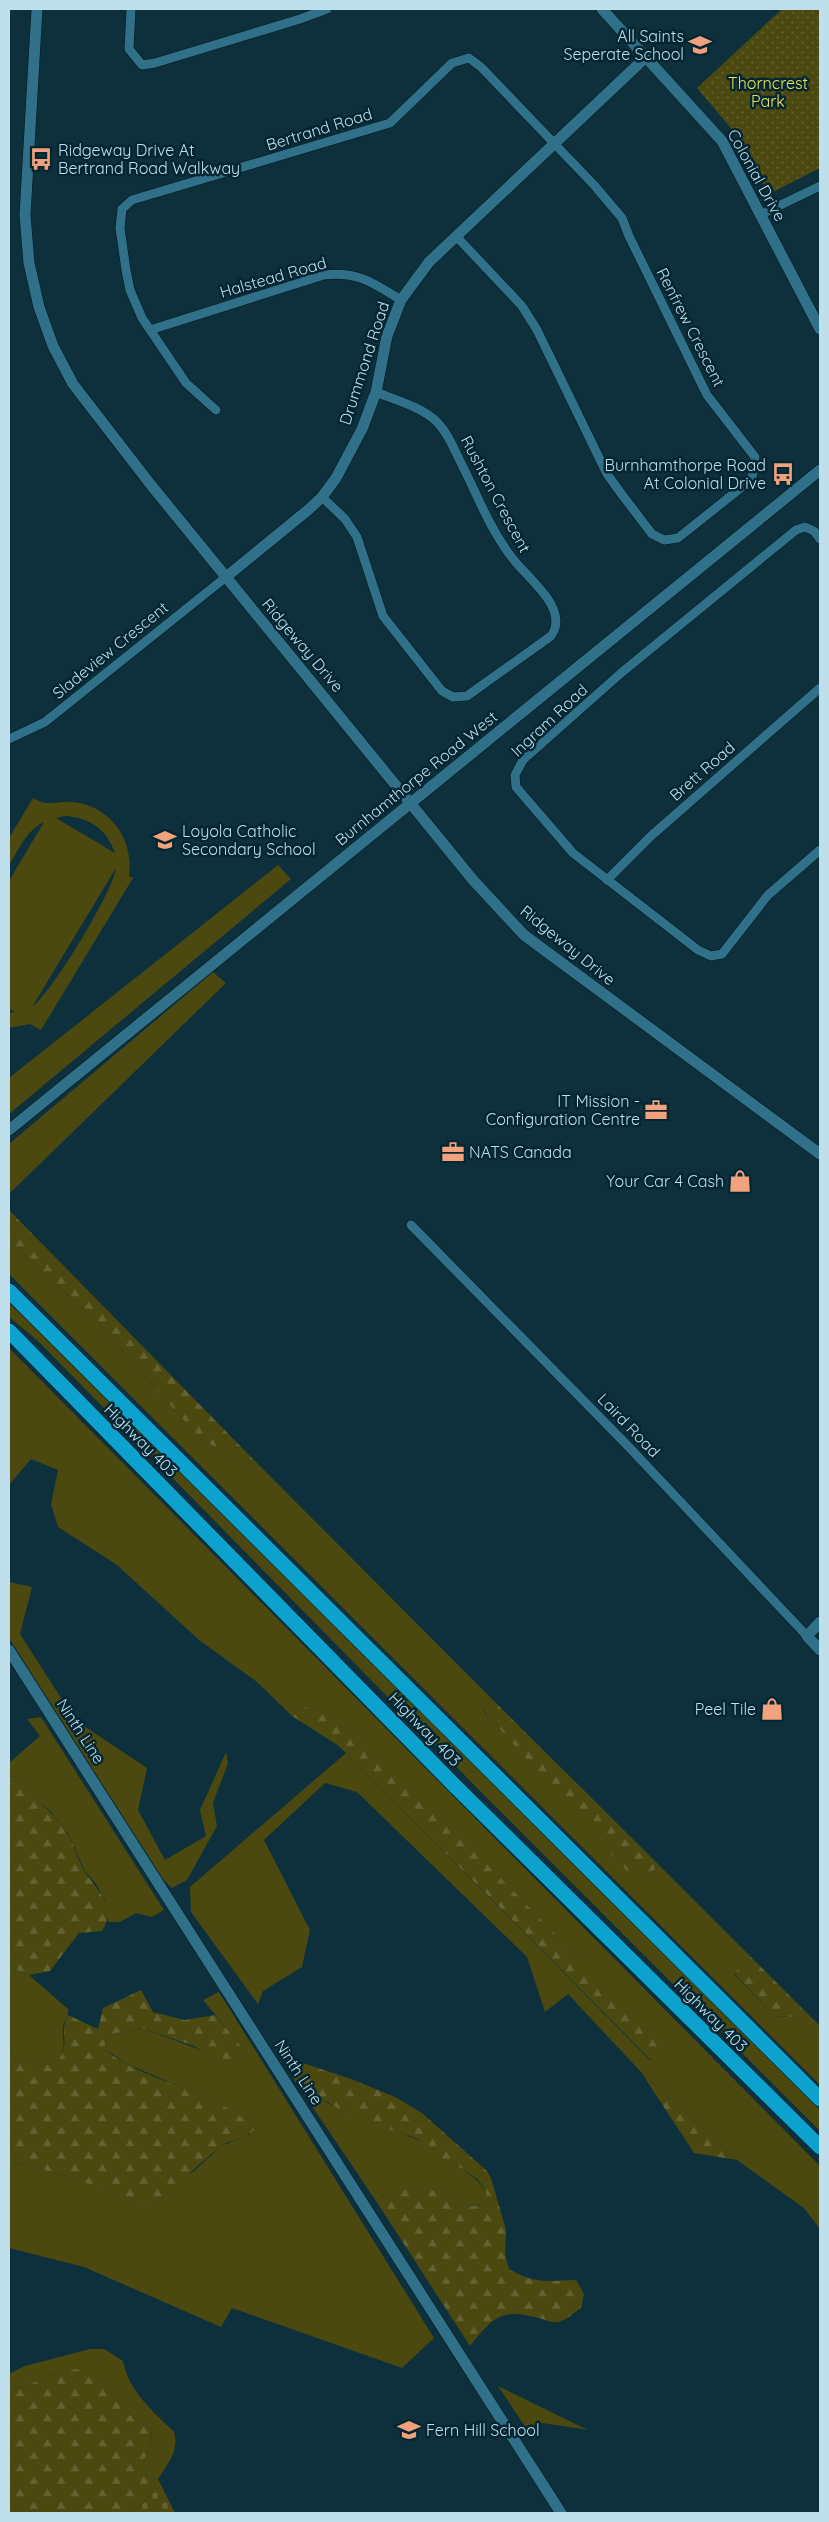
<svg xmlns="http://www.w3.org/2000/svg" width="829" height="2522" viewBox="0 0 829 2522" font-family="Quicksand,sans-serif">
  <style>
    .grass { fill: #4b4810; fill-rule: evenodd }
    .forest { fill: url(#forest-firs) }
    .cemetery { fill: url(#cemetery-stones) }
    .park { fill: url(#park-dots) }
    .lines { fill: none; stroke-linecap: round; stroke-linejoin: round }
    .street-casing { stroke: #04161e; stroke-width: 10 }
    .secondary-casing { stroke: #04161e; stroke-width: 12 }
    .highway-casing { stroke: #04161e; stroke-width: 16 }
    .street { stroke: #307088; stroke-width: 9 }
    .secondary { stroke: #307088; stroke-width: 11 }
    .highway { stroke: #0ca2cd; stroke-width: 15 }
    .labels { text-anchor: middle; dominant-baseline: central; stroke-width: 5; stroke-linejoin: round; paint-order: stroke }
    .poi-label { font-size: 16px; fill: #c0dfed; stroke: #032632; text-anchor: end }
    .park-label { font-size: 16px; fill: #ede44f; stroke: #032632 }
    .street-label { font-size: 16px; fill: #c0dfed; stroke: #032632 }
  </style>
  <defs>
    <pattern id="forest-firs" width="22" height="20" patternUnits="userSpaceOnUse" patternTransform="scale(1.25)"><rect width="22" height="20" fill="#4b4810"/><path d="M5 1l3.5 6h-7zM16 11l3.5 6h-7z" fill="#636233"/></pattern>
    <pattern id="cemetery-stones" width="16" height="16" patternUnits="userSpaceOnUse" patternTransform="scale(1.25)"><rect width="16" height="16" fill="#4b4810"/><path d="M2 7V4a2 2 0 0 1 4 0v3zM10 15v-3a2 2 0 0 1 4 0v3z" fill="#636233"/></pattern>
    <pattern id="park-dots" width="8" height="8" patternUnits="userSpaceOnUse" patternTransform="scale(1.25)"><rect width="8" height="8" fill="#4b4810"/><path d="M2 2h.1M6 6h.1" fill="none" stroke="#636233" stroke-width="1.8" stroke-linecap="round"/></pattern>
  </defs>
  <rect width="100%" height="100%" fill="#0d303c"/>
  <g class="grass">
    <path d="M33,798c16,10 23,2 40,4 38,4 61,38 56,74l4,2 -92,152 -11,-6 -21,4v-15l6,-1 -6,-3v-128l35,-59c-17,8 -26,28 -35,44v-28zM64,816c25,1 43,13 51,37l-59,-35zM116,868c-3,24 -65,126 -84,139z"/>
    <path d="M278,865l13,14 -282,235v-36z"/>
    <path d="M213,972l13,11 -217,211v-50z"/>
    <path d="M9,1241l88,81 105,119 59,26 231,232 -9,12 162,168 14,-14 92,92 -17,17 40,42 18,1 28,24v44l-811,-811z"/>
    <path d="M9,1303l43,39 768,768v21l-336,-336 -447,-455 -28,-23z"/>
    <path d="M9,1348l811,818v63l-16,-21 -67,-48 -96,-88 -73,-78 -23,18 -18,-55 -170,-165 -32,-9 -61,57 46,90 -8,37 -39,24 -5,13 -67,-92 -1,-25 156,-134 305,308 9,-19 -358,-336 -10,10 -35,-34 -58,-42 -82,-75 -59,-38 -7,-23 7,-34 -27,-11 -22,26z"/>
    <path d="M9,1582l23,5 -12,47 55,86 72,48 -9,42 27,50 41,-24 -6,-26 26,-58 2,11 -15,40 4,23 -30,54 -15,8 -9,-9 -154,-241z"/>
    <path d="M41,1717l123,193 -12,7 -16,-4 -16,9h-12l-3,-22 -9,-16 -11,-13 -17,-38 -17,-21 -22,-20 -11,-15 -9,-1v-13l31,-27 -13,-17z"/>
    <path d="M9,1967l20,8 39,34c1,8 -4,11 -5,18 -1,8 2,17 0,24 -6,26 -42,11 -54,1z"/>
    <path d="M219,1992l215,346 -32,30 -170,-60 -11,19 -137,-60 -75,-19v-87l62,16h113l10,-6 27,-25 30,-12 -36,-32 -88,-38 -21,-14 -1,-6 7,-10 30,-6 64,24 33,-9 -36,-43z"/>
    <path d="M293,2078l36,26 97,39c19,22 50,26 62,53l-1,7c-21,10 -43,-11 -64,-15 -11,-3 -28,4 -39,6l-6,10z"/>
    <path d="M90,2349h14l19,12c6,31 30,50 51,71 6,17 -7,34 -16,47l-8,-1 -9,-12 10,-21 1,-15 -26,-18 -21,-33 -43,-8 -53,21v-18l16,-8z"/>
    <path d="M498,2386l90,44 -52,-8 -6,12z"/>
  </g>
  <g class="forest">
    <path d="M9,1210l252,257 -59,-26 -105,-119 -88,-81z"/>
    <path d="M492,1699l167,166 -14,14 -18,-8 -144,-161z"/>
    <path d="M302,1706l53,23 306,313 -9,19 -313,-315 -47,-30z"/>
    <path d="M9,1776l9,1c14,20 34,34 48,54 8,12 11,27 18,39 11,19 35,35 18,61l-23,2 -29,38 -21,4 -20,-8z"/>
    <path d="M751,1957l69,69v15l-28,-24 -18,-1 -40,-43z"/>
    <path d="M141,1990l12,22 31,8 31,-5 24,28 4,17 -4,5 -13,1 -32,-20 -52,-18 -30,6 -7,10 1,6c38,33 116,41 148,79 -7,11 -24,10 -34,18 -20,15 -48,46 -71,56l-19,-2 -59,-24 -62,-16v-109c13,10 45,24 54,0 4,-13 -3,-21 5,-37l30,14 5,-21z"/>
    <path d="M291,2059l60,20 44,18 27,16 65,58 4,7 15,52 -1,24 4,15c24,15 40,12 67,11l8,14 -3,14c-6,4 -13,11 -20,13 -6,3 -13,0 -19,-2 -40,-11 -47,-4 -72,27l-92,-142c6,-12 11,-14 24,-15 6,-1 14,-3 20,-2 21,3 43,27 65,16 3,-26 -32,-36 -49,-47 -8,-5 -11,-13 -20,-17 -19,-8 -39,-11 -58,-19 -24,-11 -45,-26 -67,-42z"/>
    <path d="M641,2072l96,88 -43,-7z"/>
    <path d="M84,2368l21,11 21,33 26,18 -1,15 -10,21 9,12 8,1 -10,19 -16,15h-123v-121l53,-21z"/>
  </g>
  <path class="cemetery" d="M158,2479l17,34h-43l16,-15z"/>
  <path class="park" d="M782,9h38v159l-51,26 -34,-61 -38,-45z"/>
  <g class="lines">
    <defs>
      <g id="street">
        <path d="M131,9l-2,40 13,16 13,-2 145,-44 27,-10"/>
        <path d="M762,214l58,-28"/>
        <path d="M150,330l174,-55c34,-4 49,8 77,25"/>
        <path d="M216,410l-30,-27 -44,-65 -12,-28 -4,-20 -6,-42 2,-19 10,-9 258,-77 62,-60 17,-5 12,9 113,118 28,33 7,18 78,159 48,62 -3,22 -74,59 -14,2 -12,-6 -29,-38 -16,-22 -70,-144 -15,-24 -66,-70"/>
        <path d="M322,497l23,22 12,18 26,79 59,75 11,6 14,-1 84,-60c20,-28 -26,-59 -41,-81 -21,-28 -34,-63 -50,-94 -7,-14 -12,-28 -23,-39 -15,-15 -42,-22 -61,-30"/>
        <path d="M820,539l-6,-8 -9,-4 -9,3 -175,143 -98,87 -8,15 1,12 57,66 125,97 13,6 11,-2 46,-59 52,-45"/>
        <path d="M9,739l36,-17 181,-145"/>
        <path d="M607,880l44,-44 169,-148"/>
        <path d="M411,1225l216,220 180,191"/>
      </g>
      <g id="secondary">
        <path d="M37,9l-12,206 4,48 10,44 14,39 20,38 78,101 322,395 51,55 296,219"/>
        <path d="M602,9l120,132 98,188"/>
        <path d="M226,577l82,-67 14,-13 14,-19 26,-49 14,-37 11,-56 14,-36 28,-38 217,-205"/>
        <path d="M9,1130l811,-660"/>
        <path d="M820,1622l-13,14 13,14"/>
        <path d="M9,1650l552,863"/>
      </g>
      <g id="highway">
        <path d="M9,1291l811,808"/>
        <path d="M9,1331l446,455 365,361"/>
      </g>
    </defs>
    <use href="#street" class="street-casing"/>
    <use href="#secondary" class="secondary-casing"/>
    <use href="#highway" class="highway-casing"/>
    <use href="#street" class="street"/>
    <use href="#secondary" class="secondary"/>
    <use href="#highway" class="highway"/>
  </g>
  <defs>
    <symbol id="school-bare" viewBox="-9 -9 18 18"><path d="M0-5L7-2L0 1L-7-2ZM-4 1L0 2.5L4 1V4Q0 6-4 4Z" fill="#f1a17b" stroke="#032632" stroke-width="2.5" paint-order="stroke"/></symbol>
    <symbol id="bus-bare" viewBox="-9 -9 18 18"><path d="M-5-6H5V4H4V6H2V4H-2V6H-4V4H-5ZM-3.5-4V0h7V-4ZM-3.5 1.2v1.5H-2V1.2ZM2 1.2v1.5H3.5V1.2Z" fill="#f1a17b" stroke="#032632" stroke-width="2.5" paint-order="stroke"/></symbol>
    <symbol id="office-bare" viewBox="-9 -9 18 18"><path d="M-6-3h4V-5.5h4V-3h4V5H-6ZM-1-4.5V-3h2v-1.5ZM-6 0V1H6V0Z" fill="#f1a17b" stroke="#032632" stroke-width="2.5" paint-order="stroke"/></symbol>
    <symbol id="shop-bare" viewBox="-9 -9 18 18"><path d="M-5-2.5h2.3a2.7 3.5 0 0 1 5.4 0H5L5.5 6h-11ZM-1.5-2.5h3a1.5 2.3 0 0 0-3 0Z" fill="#f1a17b" stroke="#032632" stroke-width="2.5" paint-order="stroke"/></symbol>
  </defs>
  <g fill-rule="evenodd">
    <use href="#school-bare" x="684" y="29" width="32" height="32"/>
    <use href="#bus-bare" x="25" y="143" width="32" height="32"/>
    <use href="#bus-bare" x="767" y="458" width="32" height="32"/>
    <use href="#school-bare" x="149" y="824" width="32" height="32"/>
    <use href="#office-bare" x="640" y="1094" width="32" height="32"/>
    <use href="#office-bare" x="437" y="1136" width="32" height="32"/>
    <use href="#shop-bare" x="724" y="1165" width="32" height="32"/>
    <use href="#shop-bare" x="756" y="1693" width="32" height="32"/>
    <use href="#school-bare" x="393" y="2414" width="32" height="32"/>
  </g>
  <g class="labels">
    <g class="poi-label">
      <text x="684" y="36">All Saints<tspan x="684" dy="18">Seperate School</tspan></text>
      <text x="58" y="150" text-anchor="start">Ridgeway Drive At<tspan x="58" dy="18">Bertrand Road Walkway</tspan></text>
      <text x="766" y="465">Burnhamthorpe Road<tspan x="766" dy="18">At Colonial Drive</tspan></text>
      <text x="182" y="831" text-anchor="start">Loyola Catholic<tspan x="182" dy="18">Secondary School</tspan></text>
      <text x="640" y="1101">IT Mission -<tspan x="640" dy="18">Configuration Centre</tspan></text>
      <text x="469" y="1152" text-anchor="start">NATS Canada</text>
      <text x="724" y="1181">Your Car 4 Cash</text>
      <text x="756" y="1709">Peel Tile</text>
      <text x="426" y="2430" text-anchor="start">Fern Hill School</text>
    </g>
    <g class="park-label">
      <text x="768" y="83">Thorncrest<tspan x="768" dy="18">Park</tspan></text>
    </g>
    <g class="street-label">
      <text transform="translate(319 129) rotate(-17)">Bertrand Road</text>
      <text transform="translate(757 175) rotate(61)">Colonial Drive</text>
      <text transform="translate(273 277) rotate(-16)">Halstead Road</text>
      <text transform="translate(691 327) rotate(63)">Renfrew Crescent</text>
      <text transform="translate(364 363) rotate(-72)">Drummond Road</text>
      <text transform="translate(496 494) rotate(62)">Rushton Crescent</text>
      <text transform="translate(303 645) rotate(50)">Ridgeway Drive</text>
      <text transform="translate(110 650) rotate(-39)">Sladeview Crescent</text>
      <text transform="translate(549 720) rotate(-43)">Ingram Road</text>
      <text transform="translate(702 771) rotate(-41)">Brett Road</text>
      <text transform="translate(416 778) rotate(-39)">Burnhamthorpe Road West</text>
      <text transform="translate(568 945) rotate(39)">Ridgeway Drive</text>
      <text transform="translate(629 1425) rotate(46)">Laird Road</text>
      <text transform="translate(141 1440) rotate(45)">Highway 403</text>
      <text transform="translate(425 1729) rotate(46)">Highway 403</text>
      <text transform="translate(81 1731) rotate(57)">Ninth Line</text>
      <text transform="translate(711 2015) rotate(45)">Highway 403</text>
      <text transform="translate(299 2072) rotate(57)">Ninth Line</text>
    </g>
  </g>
  <rect width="829" height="2522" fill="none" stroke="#c0dfed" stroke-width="20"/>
</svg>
